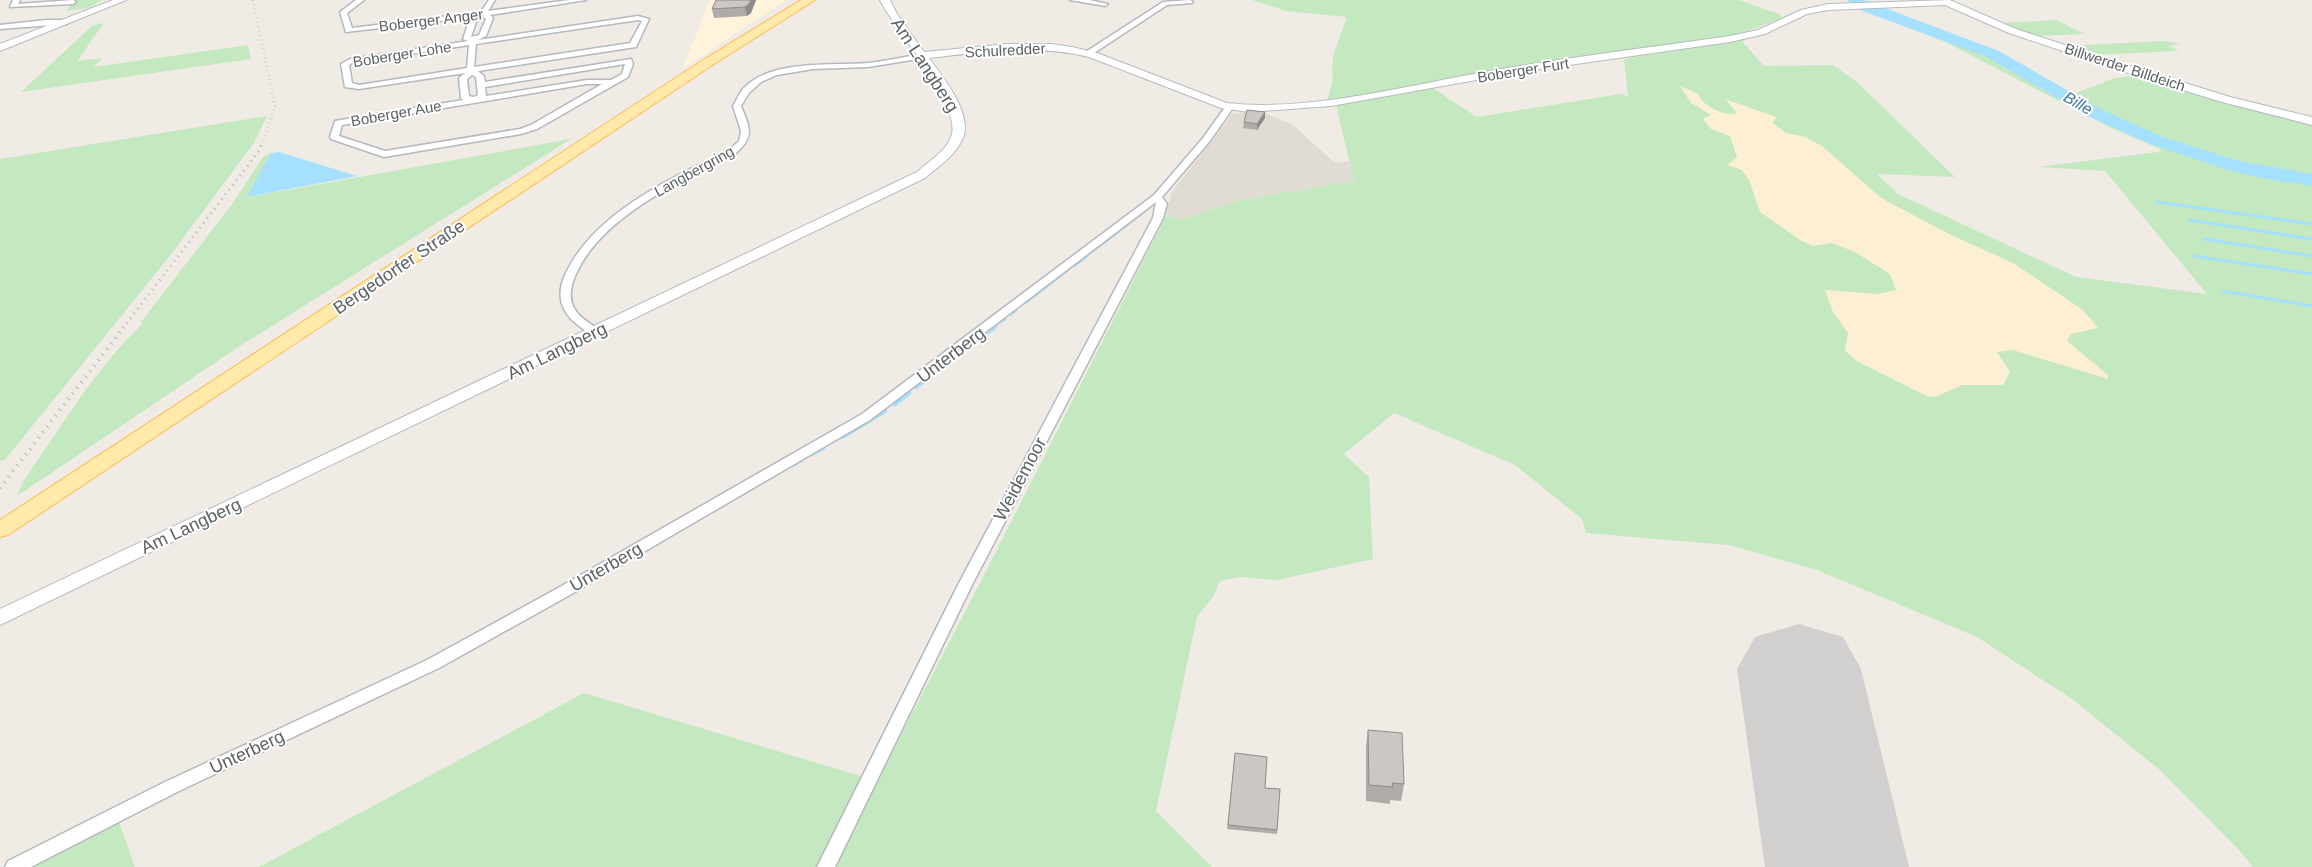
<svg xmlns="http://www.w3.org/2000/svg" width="2312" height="867" viewBox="0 0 2312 867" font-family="Helvetica,sans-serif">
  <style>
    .commercial { fill: #fff3db }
    .education { fill: #e0dbd3 }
    .green { fill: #c4e9c0 }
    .sand { fill: #fdefd3 }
    .water { fill: #a6e0ff }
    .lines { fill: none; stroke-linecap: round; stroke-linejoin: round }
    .stream-far1 { stroke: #a6e0ff; stroke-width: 3 }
    .stream { stroke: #a6e0ff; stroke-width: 4.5 }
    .river { fill: #a6e0ff; fill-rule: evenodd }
    .runway { fill: #d2d0ce; fill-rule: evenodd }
    .street-casing { stroke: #b5b8bc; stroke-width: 3 }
    .secondary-casing { stroke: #b6bbbf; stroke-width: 2 }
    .primary-casing { stroke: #fabc54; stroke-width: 2 }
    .street { fill: #fff; fill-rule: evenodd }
    .secondary { fill: #fff; fill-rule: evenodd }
    .primary { fill: #ffe9ab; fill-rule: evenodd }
    .rail-far2 { stroke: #b4b5b6; stroke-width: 2.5; stroke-dasharray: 0.5 4; stroke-linecap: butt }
    .rail-far1 { stroke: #b4b5b6; stroke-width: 3; stroke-dasharray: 1 5; stroke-linecap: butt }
    .rail { stroke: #b4b5b6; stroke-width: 4; stroke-dasharray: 1 6; stroke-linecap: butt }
    .wall { fill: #afaba7 }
    .shaded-wall { fill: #8e8b88 }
    .building { fill: #cbc7c2; stroke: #8e8b88 }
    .labels { text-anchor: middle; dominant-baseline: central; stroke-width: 4; stroke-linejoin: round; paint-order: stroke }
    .far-street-label { font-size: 15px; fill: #5c6266; stroke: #fff }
    .far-water-label { font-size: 16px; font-style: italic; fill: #3777a6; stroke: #fff }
    .street-label { font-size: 18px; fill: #5c6266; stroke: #fff }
  </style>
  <rect width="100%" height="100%" fill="#f0ece5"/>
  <path class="commercial" d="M710,0h77l-104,68z"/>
  <path class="education" d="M1260,111l33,14 42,38 14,-2 5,20 -114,19 -56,19 -18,-3 5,-23 61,-79z"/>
  <g class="green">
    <path d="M74,0h28l-13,8 -23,3z"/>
    <path d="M1252,0h487l40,14 3,4 -44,17 -219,33 -192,33 5,-17 1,-28 14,-39 -61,-6z"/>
    <path d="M1871,6l126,48 73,41 45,-17 24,-3 173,49v743h-59l-14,-17 -79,-80 -88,-71 -95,-62 -160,-67 -89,-25 -142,-12 -4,-14 -67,-54 -121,-52 -50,41 25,23 4,82 -96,21 -38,-3 -19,4 -7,16 -16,20 -41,194 56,56h-953l325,-174 293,88 101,-194 188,-371 18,3 56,-19 114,-19 -18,-76 95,-18 46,30 143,-23 8,2 -4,-37 123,-21 -4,4 21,24 69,-1 24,17 98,95 -78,-3 21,20 178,83 131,17 -102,-123 -67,-4 120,-15 4,-2 -55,-24 -181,-94 -66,-24z"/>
    <path d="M2056,20l29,14 -49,2 -36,-13z"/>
    <path d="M104,23l-27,38 26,-3 -10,9 155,-22 3,14 -230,33 72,-67z"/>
    <path d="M2163,41l17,3 -11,2 10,5 -89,4 -25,-9z"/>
    <path d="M267,116l-13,27 -85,114 -165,204 -4,-1v-301z"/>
    <path d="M571,139l-331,207 -223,150 7,-16 62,-91 32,-40 25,-26 -2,-1 92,-119 30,-46 8,-4 -23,44z"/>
    <path d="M119,822l16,45h-101z"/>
  </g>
  <path class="sand" d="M1680,86l18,8c5,12 26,23 39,19l-12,-14 51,18 -3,6 13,10 19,4 17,9 59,52 70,37 62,28 70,47 15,18 -27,6 -4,7 41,34v4l-95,-29 -16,2 13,20 -7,13h-41l-27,12 -8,-1 -70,-35 -12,-10 3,-18 -15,-21 -8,-22 53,4 18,-4 -6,-16 -35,-22 -23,-9 -19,3 -13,-6 -40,-28 -11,-32 -7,-10 -15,-5 10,-8 -7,-21 -19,-7 -8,-10 8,-4 -20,-12z"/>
  <path class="water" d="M279,152l78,24 -110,21 24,-44z"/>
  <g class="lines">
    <g class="stream-far1">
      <path d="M2157,202l155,22"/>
      <path d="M2190,220l122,19"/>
      <path d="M1123,228l21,-17"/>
      <path d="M2204,239l108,17"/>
      <path d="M1092,251l27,-20"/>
      <path d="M2194,256l118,18"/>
      <path d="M1075,265l13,-10"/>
      <path d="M2223,291l89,15"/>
      <path d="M1025,303l45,-35"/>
      <path d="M1011,314l5,-4"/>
      <path d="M1000,322l5,-3"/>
      <path d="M993,328l4,-3"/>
    </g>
    <g class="stream">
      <path d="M988,332l7,-5"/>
      <path d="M972,344l10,-8"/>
      <path d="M954,358l14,-11"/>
      <path d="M916,387l29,-22"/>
      <path d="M895,404l14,-11"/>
      <path d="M842,437l43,-26"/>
      <path d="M812,454l11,-6"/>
      <path d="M795,464l6,-4"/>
    </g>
    <path class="river" d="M1847,0h17l135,51 101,58 63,28 76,24 73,13v12l-51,-8 -33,-8 -78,-26 -62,-28 -101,-59 -127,-47z"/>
    <path class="runway" d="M1799,624l44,13 18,32 48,198h-144l-28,-198 18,-32z"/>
    <defs>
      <g id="street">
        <path d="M13,0h7l-2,4 55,-4 3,2 -3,2 -63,3z"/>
        <path d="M356,0h8l-17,13 5,15 129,-16 8,-12h6l-7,11 81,-11h17l-96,15 3,3 -7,18 -8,4 160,-24 11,3 -13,28 -158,24 6,5 1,6 146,-23 2,5 -5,13 -91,52 -16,5 -137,23 -53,-18 -1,-2 5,-16 128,-21 -2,-2 -2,-20 6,-5 -106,16 -14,-2 -4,-23 9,-5 118,-18 -5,-2 6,-18 5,-4 -128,15 -6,-20zM483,17l3,2 -7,16 -8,2 5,-15zM638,20l4,1 -12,22 -156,24 2,-23zM469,45l-2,23 -108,17 -7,-2 -3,-18 3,-2zM625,64l-3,10 -11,6h-24l-101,16 -1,-9zM472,75l4,2 2,18 -4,2 -5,-1 -2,-17zM587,84h15l-71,41 -11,4 -135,22 -46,-15 3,-11z"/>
        <path d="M1070,0h19l19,4 -3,2z"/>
        <path d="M1190,0l3,2 -1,1 -25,2 -76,50 -7,-2 79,-51z"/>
        <path d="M46,20h20l4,2 -4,2 -66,5v-4z"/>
        <path d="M921,54l4,2 -1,2 -56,9 -55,2 -36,6 -16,7 -12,11 -8,13c9,22 14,31 -6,48 -54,27 -133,62 -159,120 -5,11 -8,23 -2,34 5,10 17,16 26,22l2,2 -2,2c-10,3 -22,-9 -29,-15 -13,-14 -13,-30 -5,-46 29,-61 106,-95 163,-123l10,-9 2,-10 -8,-25c3,-5 6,-12 10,-17 27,-30 88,-23 125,-26 18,-2 35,-6 53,-9z"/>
        <path d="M1226,106l7,2 -24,34 -47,55 5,7 -4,14 -191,367 -137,282h-18l141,-282 195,-367 3,-16 -286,218 -302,176 -129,72 -262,124 -146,75h-26l3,-6 157,-79 262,-122 131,-72 304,-174 292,-219 49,-57z"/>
      </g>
      <g id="secondary">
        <path d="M113,0h13l-126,51v-7z"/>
        <path d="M880,0h10l7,14 27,38 83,-8h44l21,3 25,6 130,50c77,9 175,-16 252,-30 83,-15 167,-25 251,-37l28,-6 43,-20 27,-6 122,-4 66,29 101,33 113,35 82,20v8l-90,-23 -85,-26 -128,-43 -64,-28 -117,5 -21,4 -42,20 -35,8 -209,30 -190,34 -82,6 -28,-4 -132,-51c-53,-13 -106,-5 -160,1 14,19 44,56 34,80 -7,17 -24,28 -38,40l-925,447v-16l917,-437c11,-10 28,-20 34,-35 13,-31 -56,-106 -71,-137z"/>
      </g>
      <path id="primary" d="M801,0h14l-104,66 -703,469 -8,2v-17l703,-460z"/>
    </defs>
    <use href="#street" class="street-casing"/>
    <use href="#secondary" class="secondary-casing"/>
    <use href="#primary" class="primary-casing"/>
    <use href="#street" class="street"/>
    <use href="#secondary" class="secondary"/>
    <use href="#primary" class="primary"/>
    <path class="rail-far2" d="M253,0l22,106 -13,38"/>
    <path class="rail-far1" d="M123,328l136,-177 3,-8"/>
    <path class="rail" d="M0,488l124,-161"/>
  </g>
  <g class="wall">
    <path d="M716,0h40l-5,13 -4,3 -33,2 -2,-9z"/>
    <path d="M1265,118l-8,12 -14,-2 1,-6z"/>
    <path d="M1368,730l36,54 -3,17 -11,-1v4l-24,-3v-55z"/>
    <path d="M1235,753l30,35 15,1 -3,45 -50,-5z"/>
  </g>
  <g class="shaded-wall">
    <path d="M751,0h5l-5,13 -4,3 -2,-9z"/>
    <path d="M1265,112v6l-8,12v-6z"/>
  </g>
  <g class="building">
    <path d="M716,0h35l-2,4 -4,3 -33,2z"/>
    <path d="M1247,110l18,2 -8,12 -13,-2z"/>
    <path d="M1368,730l34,3 2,51 -12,-1 1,4 -24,-2z"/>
    <path d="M1235,753l32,4 -2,31 15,1 -3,41 -49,-5z"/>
  </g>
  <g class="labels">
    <g class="far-street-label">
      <text transform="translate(431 20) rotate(-7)">Boberger Anger</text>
      <text transform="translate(1005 50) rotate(-3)">Schulredder</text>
      <text transform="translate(402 54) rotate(-9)">Boberger Lohe</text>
      <text transform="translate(2125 67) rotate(18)">Billwerder Billdeich</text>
      <text transform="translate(1523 70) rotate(-9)">Boberger Furt</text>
      <text transform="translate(396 113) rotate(-10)">Boberger Aue</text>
      <text transform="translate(694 171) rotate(-29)">Langbergring</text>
    </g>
    <g class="far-water-label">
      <text transform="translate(2078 103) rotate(30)">Bille</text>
    </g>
    <g class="street-label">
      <text transform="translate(925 65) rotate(57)">Am Langberg</text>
      <text transform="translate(399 267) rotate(-34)">Bergedorfer Straße</text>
      <text transform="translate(557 351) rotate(-26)">Am Langberg</text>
      <text transform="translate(951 355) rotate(-37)">Unterberg</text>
      <text transform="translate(1020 479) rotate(-62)">Weidemoor</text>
      <text transform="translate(191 526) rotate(-25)">Am Langberg</text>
      <text transform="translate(606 567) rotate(-30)">Unterberg</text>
      <text transform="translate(247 752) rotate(-25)">Unterberg</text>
    </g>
  </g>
</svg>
